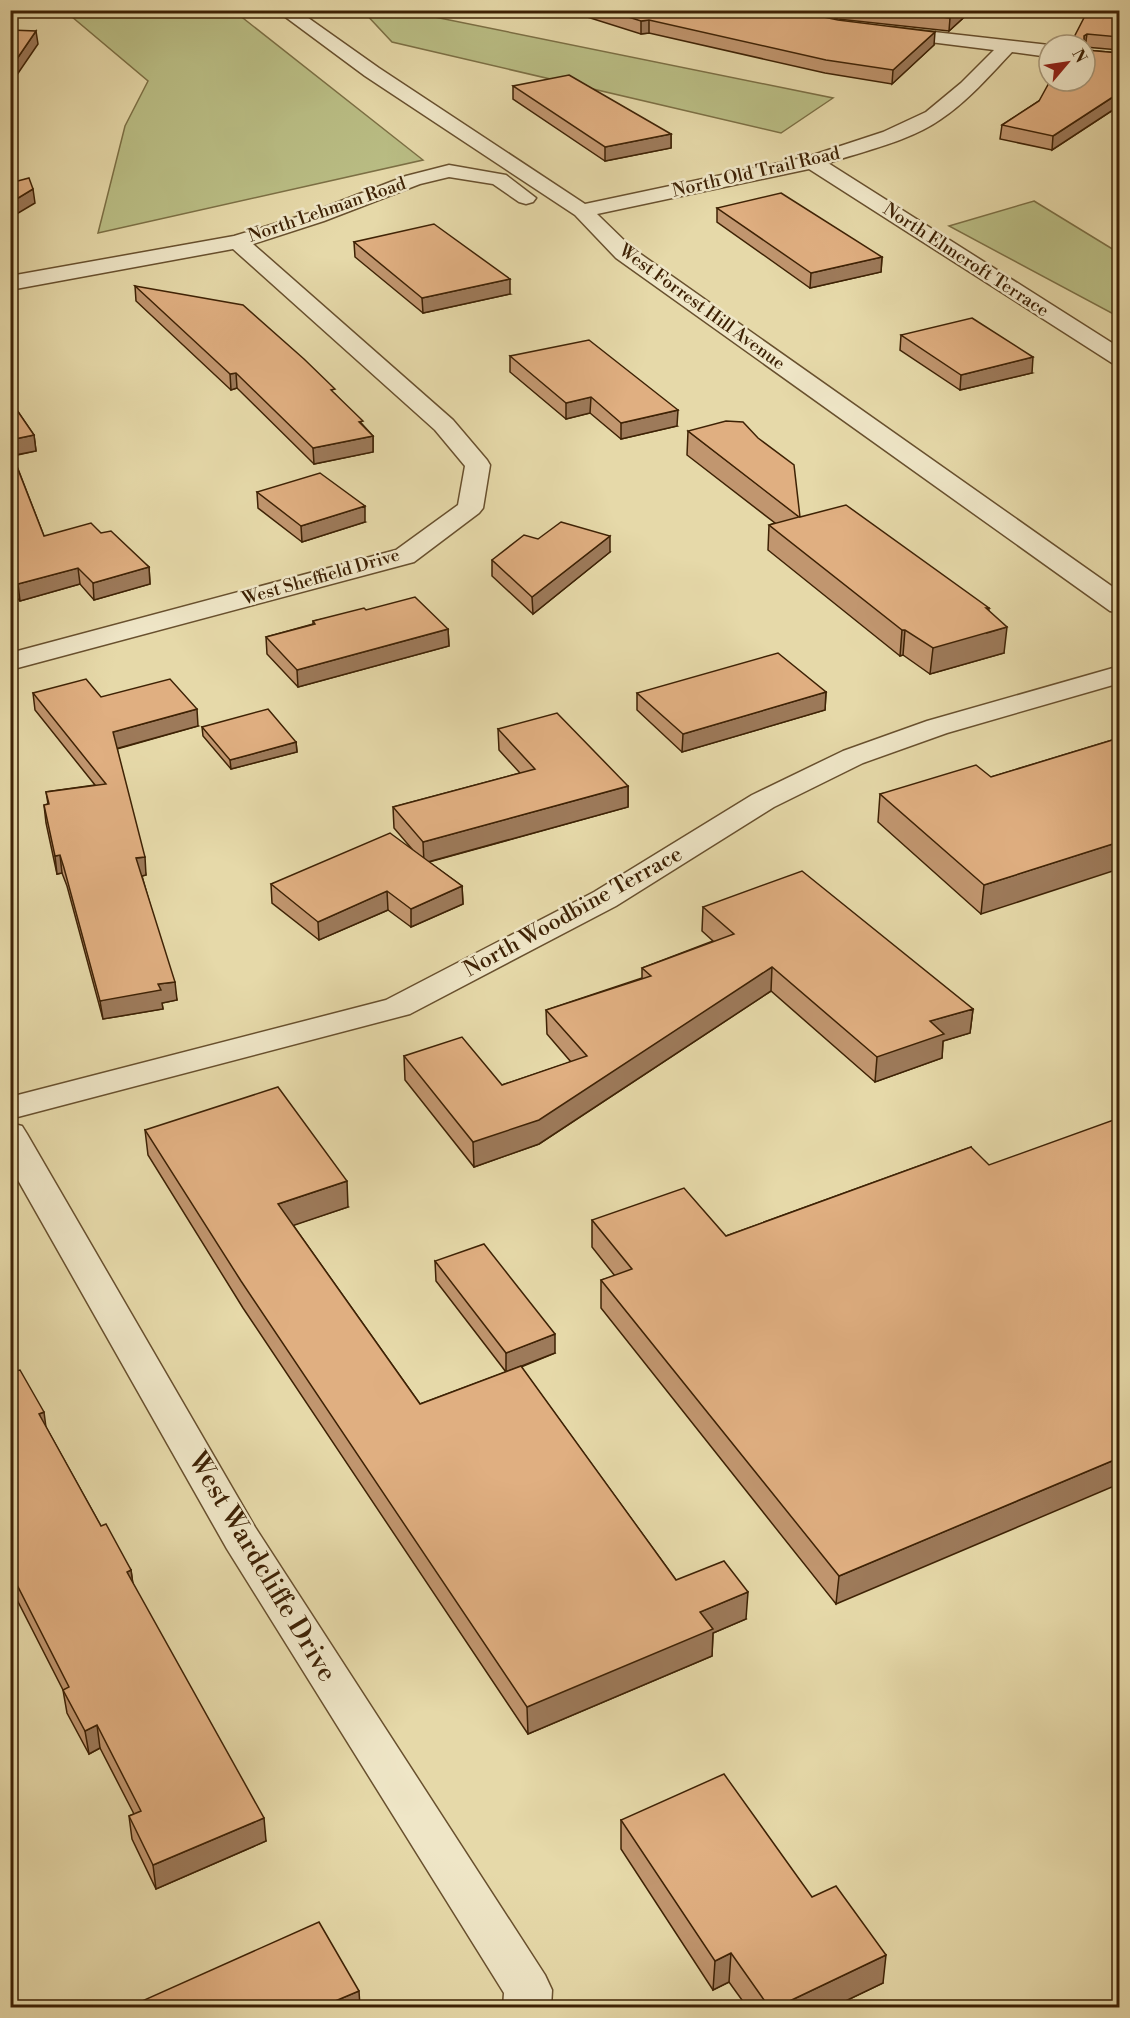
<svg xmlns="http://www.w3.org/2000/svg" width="1130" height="2018" viewBox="0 0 1130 2018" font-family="'Libre Bodoni',serif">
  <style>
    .green { fill: #babe85; stroke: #7c7045; stroke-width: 1.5 }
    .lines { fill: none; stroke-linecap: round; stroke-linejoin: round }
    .minor-casing { stroke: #68502e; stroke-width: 3 }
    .minor { fill: #efe6c7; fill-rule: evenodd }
    .wall { fill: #c1966f; stroke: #3e2205; stroke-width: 1.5 }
    .shaded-wall { fill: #9d7a5a; stroke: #3e2205; stroke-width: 1.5 }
    .building { fill: #e0af81; stroke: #3e2205; stroke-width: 1.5 }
    .labels { text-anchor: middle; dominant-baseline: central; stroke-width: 5; stroke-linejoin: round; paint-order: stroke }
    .far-street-label { font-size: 18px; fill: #3e2205; stroke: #efe6c7 }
    .street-label { font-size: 22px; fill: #3e2205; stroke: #efe6c7 }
    .near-street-label { font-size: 27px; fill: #3e2205; stroke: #efe6c7 }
  </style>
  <rect width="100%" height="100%" fill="#e6d9a9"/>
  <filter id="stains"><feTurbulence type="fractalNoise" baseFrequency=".00333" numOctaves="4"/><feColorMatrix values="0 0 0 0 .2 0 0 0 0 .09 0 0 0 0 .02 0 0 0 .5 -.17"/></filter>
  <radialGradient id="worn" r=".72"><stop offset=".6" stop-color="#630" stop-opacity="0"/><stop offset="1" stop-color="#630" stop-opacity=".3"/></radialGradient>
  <g class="green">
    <path d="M65,11h169l189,149 -325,73 27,-107 23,-45z"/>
    <path d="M363,11h42l428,87 -52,35 -389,-91z"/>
    <path d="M1034,201l85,52v64l-170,-91z"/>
  </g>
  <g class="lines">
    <defs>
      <g id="minor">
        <path d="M276,10h21l82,58 206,136 222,-47 76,-25 43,-20 35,-29 33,-33 -104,-13 -6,-1 -3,-4 3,-4 6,-1 159,18v12l-37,-5c-22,23 -44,49 -71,67 -31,22 -77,32 -113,44l292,185v17l-8,-2 -303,-194 -212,45 35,34 488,344v21l-10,-2 -494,-353 -41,-43 -210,-139z"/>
        <path d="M449,165l57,10 30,23 -3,4 -7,2 -7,-2 -26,-18 -44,-7 -29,7 -96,37 -71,23 200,176 34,40 3,5 -7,43 -4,5 -65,49 -404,108v-17l386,-103 62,-45 7,-39 -30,-36 -202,-181 -223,41v-14l224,-40 76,-23 96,-37z"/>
        <path d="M1120,666v17l-173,50 -84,30 -89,44 -158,99 -206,108 -400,105v-22l376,-97 208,-108 158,-97 91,-44 84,-30z"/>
        <path d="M10,1123l12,3 5,8 228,393 290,448 7,15 -1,18h-48l1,-15 -277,-444 -217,-383z"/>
      </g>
    </defs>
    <use href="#minor" class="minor-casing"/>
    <use href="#minor" class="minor"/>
  </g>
  <g class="wall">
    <path d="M565,10h225l144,35 -42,39 -67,-11 -176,-40 -8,1z"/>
    <path d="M802,10h170l-23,21 -111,-12z"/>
    <path d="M1088,10h31v40l-34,-3z"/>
    <path d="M1086,50l33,3v53l-67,44 -52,-11 2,-14 37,-24z"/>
    <path d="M513,86l158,48v14l-66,13 -92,-62z"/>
    <path d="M717,208l165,49 -1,15 -71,16 -93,-66z"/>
    <path d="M354,242l156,52 -87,19 -68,-56z"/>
    <path d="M135,286l200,108 38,42v16l-59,12 -77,-76 -6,2 -95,-89z"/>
    <path d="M901,335l131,38 -72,17 -60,-40z"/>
    <path d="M510,356l167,70 -56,13 -31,-26 -24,6 -56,-47z"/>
    <path d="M10,400l24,35 2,16 -23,5 31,80 57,-3 48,34 1,17 -56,16 -14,-16 -60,17 -10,-10z"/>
    <path d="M688,431l112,86 189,94 15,42 -74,21 -27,-19 -3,1 -132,-106 1,-25 6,-2 -88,-68z"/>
    <path d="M257,492l108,30 -63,20 -44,-34z"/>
    <path d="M538,539l72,13 -77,62 -41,-38v-16z"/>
    <path d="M366,610l82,19 1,17 -151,41 -31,-33 -1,-17 47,-13v-3z"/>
    <path d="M826,692l-1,18 -143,42 -45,-42v-17z"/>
    <path d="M33,693l68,4 97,29 -81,23 29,126 -4,1 35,124 -15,3 1,6 -60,10 -36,-133 -5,-13 -5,1 -11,-51 -2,-18 4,-1 -2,-12 49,-7 -60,-75z"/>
    <path d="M202,727l94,15 1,10 -66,17 -28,-33z"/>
    <path d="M498,729l130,57v21l-199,55 33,24 1,18 -52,23 -23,-17 -69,30 -47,-37 -1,-19 141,-35 -18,-21 -1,-21 127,-34 -21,-23z"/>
    <path d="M1119,738l-138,176 -103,-92 2,-28 111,-17z"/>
    <path d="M703,907l270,102 -3,24 -27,8 -1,17 -67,24 -104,-91 -232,153 -65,23 -69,-87 -1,-24 98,29 69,-23 -24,-28 -1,-24 96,-32v-10l71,-27 -11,-10z"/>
    <path d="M145,1130l203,77 -55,18 127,179 86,-32 -70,-91 -1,-20 120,92 -34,14 155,213 70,39 -33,14 -1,23 -184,78 -285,-426 -95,-153z"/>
    <path d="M971,1147l-135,457 -235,-296v-28l14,-4 -23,-29v-27l134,16z"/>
    <path d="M10,1362l91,164 30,44 2,14 133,257 -110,48 -24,-50 -3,-23 5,-2 -34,-66 -11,6 -22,-41 -4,-23 -53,-104z"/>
    <path d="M621,1820l191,77 71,86 -50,24h-86l-18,-25 -16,8 -92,-141z"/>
  </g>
  <g class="shaded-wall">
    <path d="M959,10h13l-23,21 1,-13z"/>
    <path d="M649,20v13l-8,1v-13z"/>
    <path d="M36,31l2,13 -28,41v-16z"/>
    <path d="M935,32l-1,13 -42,39 1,-14z"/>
    <path d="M1087,34l-2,13v-2h-2l1,-9z"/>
    <path d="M1119,93v13l-67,44 1,-14z"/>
    <path d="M671,134v14l-66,13v-14z"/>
    <path d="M33,189l2,14 -25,15v-15z"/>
    <path d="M882,257l-1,15 -71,16 1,-15z"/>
    <path d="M510,279v15l-87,19 -1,-15z"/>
    <path d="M1033,357l-1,16 -72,17 1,-15z"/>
    <path d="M236,373l1,15 -6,2 -1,-16z"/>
    <path d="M591,397l-1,16 -24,6v-16z"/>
    <path d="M678,410l-1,16 -56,13v-16z"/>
    <path d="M34,435l2,16 -26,5v-16z"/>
    <path d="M373,436v16l-59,12 -1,-16z"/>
    <path d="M365,506v16l-63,20 -1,-16z"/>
    <path d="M610,536v16l-77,62 -1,-17z"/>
    <path d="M149,567l1,17 -56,16 -1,-17z"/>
    <path d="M78,568l2,16 -60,17 -2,-17z"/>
    <path d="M986,608h3l-2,25 20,-6 -3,26 -74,21 3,-26z"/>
    <path d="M448,629l1,17 -151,41 -1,-17z"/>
    <path d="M902,630h3l-2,25 -3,1z"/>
    <path d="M826,692l-1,18 -143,42 1,-18z"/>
    <path d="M197,709l1,17 -83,23 -2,-17z"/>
    <path d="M296,742l1,10 -66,17 -1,-9z"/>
    <path d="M628,786v21l-204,56 -1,-21z"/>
    <path d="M1119,842v27l-138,45 3,-29z"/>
    <path d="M60,855l2,18 -5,1 -2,-18z"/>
    <path d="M145,857l1,18 -8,2 -2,-19z"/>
    <path d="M462,886l1,18 -52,23v-18z"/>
    <path d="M387,891l1,19 -69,30 -1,-18z"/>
    <path d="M772,967l-1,24 -232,153 -65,23 -1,-25z"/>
    <path d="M175,982l2,18 -15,3 1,6 -60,10 -3,-18 58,-17z"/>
    <path d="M973,1009l-3,24 -27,8 -1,17 -67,24 2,-25 53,-36z"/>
    <path d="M347,1181l1,26 -68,23 -2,-26z"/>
    <path d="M555,1334v19l-49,19v-19z"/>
    <path d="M44,1412l3,23 -8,-21z"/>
    <path d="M1119,1458v26l-283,120 3,-28z"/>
    <path d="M131,1570l3,23 -7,-21z"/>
    <path d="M748,1592l-2,27 -33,14 -1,23 -184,78 -1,-27 173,-95z"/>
    <path d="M97,1725l3,23 -11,6 -4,-23z"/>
    <path d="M264,1818l2,23 -110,48 -3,-24z"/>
    <path d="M731,1953l-2,29 -16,8 2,-29z"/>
    <path d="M886,1955l-3,28 -50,24h-56z"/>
    <path d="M359,1991l1,16h-39z"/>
  </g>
  <g class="building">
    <path d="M606,10h184l48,10 97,12 -42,38 -67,-10 -177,-40 -8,1z"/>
    <path d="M880,10h79l-9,8z"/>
    <path d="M1088,10h31v27l-32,-3 -3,2v9h-14z"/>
    <path d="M10,30l26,1 -26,38z"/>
    <path d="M1085,49l1,1 33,3v40l-66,43 -51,-11 37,-24 11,-20h35z"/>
    <path d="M569,75l102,59 -66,13 -92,-61z"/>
    <path d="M29,178l4,11 -23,14v-20z"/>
    <path d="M781,193l101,64 -71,16 -94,-65z"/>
    <path d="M434,224l76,55 -88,19 -68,-56z"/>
    <path d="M135,286l108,19 61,54 31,30 -4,1 32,31 -4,1 14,14 -60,12 -77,-75 -6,1z"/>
    <path d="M972,318l61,39 -72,18 -60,-40z"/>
    <path d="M589,340l89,70 -57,13 -30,-26 -25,6 -56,-47z"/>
    <path d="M10,400l24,35 -24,5z"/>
    <path d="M726,421l17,1 15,16 36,27 6,52 46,-12 143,103h-3l21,19 -74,21 -28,-18h-3l-133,-105 30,-8 -111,-86z"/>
    <path d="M10,449l34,87 47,-13 10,10 10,-2 38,36 -56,16 -15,-15 -60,16 -8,-8z"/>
    <path d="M320,473l45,33 -64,20 -44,-34z"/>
    <path d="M561,522l49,14 -78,61 -40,-37 32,-25 14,4z"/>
    <path d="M415,597l33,32 -151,41 -31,-33 49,-13 -2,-3 51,-13 2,2z"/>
    <path d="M778,653l48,39 -143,42 -46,-41z"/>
    <path d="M86,679l15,18 69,-18 27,30 -84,23 32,125 -9,1 39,124 -17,2 3,6 -61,11 -36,-133 -4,-13 -5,1 -11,-51 5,-1 -3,-12 60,-8 -73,-91z"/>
    <path d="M268,709l28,33 -66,18 -28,-33z"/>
    <path d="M557,713l71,73 -205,56 -30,-35 142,-38 -37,-40z"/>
    <path d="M1119,738v104l-135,43 -104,-91 96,-29 15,12z"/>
    <path d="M390,833l72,53 -51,23 -24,-18 -69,31 -47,-38z"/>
    <path d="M802,871l171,138 -43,12 14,13 -67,23 -105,-90 -233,153 -66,22 -69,-86 58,-19 40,48 85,-29 -41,-46 105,-34 -9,-8 92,-34 -31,-27z"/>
    <path d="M278,1087l69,94 -69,23 142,200 101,-38 155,214 48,-19 24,31 -48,20 13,17 -186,78 -286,-426 -96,-151z"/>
    <path d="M1119,1118v340l-280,118 -238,-296 31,-11 -40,-49 92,-32 42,48 245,-89 18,18z"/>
    <path d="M484,1244l71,90 -49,19 -71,-92z"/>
    <path d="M10,1362l6,9 4,-1 24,42 -5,2 62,112 5,-2 25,46 -4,2 137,246 -111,47 -24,-49 12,-5 -44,-86 -12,6 -22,-41 6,-3 -59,-116z"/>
    <path d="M724,1774l88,123 24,-11 50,69 -109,52h-8l-38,-54 -16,8 -94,-141z"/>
    <path d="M319,1922l40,69 -38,16h-176l-3,-6z"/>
  </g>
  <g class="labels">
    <g class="far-street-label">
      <text transform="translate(756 172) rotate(-13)">North Old Trail Road</text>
      <text transform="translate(327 210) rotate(-19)">North Lehman Road</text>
      <text transform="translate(966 260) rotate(33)">North Elmcroft Terrace</text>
      <text transform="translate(702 307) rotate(36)">West Forrest Hill Avenue</text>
      <text transform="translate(321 577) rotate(-16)">West Sheffield Drive</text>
    </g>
    <g class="street-label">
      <text transform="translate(573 912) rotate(-29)">North Woodbine Terrace</text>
    </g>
    <g class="near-street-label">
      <text transform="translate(262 1567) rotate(59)">West Wardcliffe Drive</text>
    </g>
  </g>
  <rect width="1130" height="2018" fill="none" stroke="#e6d9a9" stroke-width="36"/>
  <rect x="12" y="12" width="1106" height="1994" fill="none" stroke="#3e2205" stroke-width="3"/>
  <rect x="18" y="18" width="1094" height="1982" fill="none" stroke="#3e2205" stroke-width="1.5"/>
  <g transform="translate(1067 63) rotate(61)"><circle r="28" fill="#efe6c7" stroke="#a89879" stroke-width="1.5"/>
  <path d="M0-4.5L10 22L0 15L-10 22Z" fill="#8f2418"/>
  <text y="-9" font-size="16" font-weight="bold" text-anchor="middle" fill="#3e2205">N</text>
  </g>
  <rect width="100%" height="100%" filter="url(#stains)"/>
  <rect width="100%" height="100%" fill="url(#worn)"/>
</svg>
